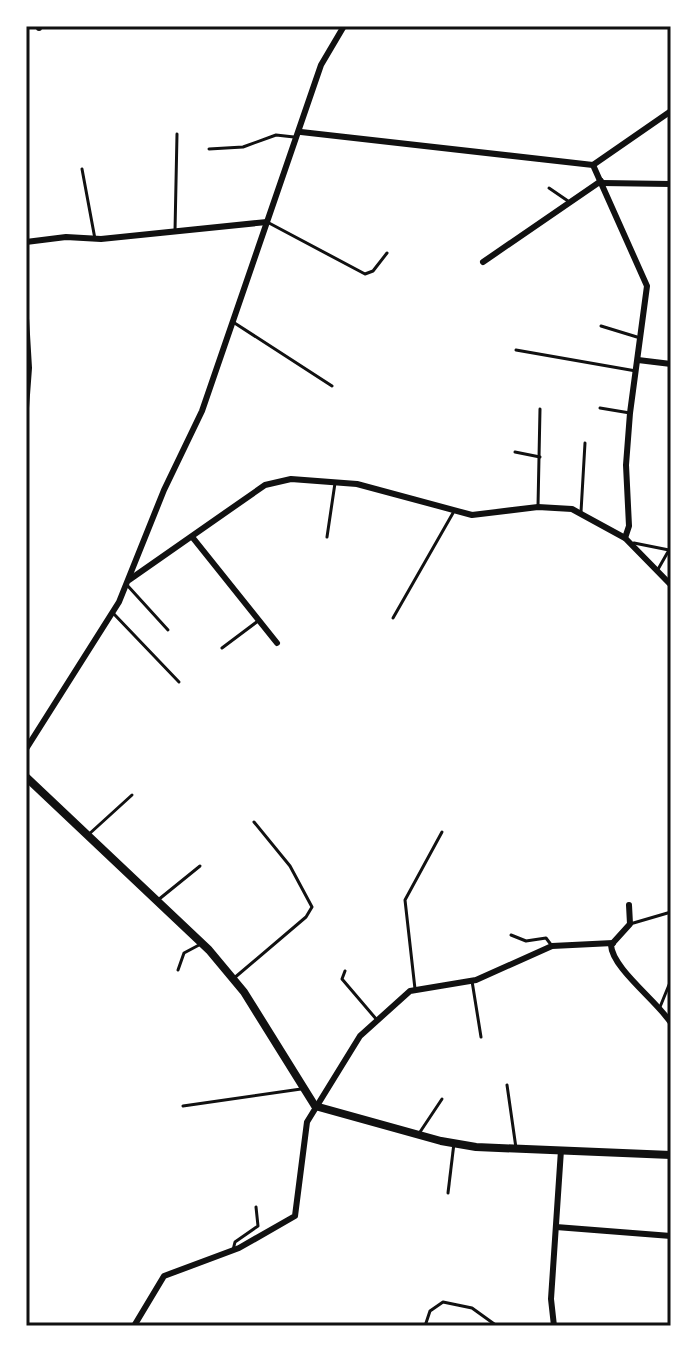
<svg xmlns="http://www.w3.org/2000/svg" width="697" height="1352" viewBox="0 0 697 1352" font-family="'PT Sans',sans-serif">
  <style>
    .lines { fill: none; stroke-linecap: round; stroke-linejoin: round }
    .service { stroke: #111; stroke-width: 3 }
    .minor { stroke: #111; stroke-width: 6 }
    .tertiary { stroke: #111; stroke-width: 8 }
    .neatline { fill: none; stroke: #111; stroke-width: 3 }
  </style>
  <rect width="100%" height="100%" fill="#fff"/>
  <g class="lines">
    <g class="service">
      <path d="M209,149l34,-2 33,-12 18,2"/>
      <path d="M82,169l13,70"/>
      <path d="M549,188l19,13"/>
      <path d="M269,223l96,51 8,-3 14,-18"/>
      <path d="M175,231l2,-97"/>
      <path d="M233,322l99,64"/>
      <path d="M601,326l36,11"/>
      <path d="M516,350l120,21"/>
      <path d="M600,408l30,5"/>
      <path d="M515,452l25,5"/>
      <path d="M538,506l2,-97"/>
      <path d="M581,512l4,-69"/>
      <path d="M327,537l8,-54"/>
      <path d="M634,543l35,7 -12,21"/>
      <path d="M127,585l41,45"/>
      <path d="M113,613l66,69"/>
      <path d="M393,618l60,-105"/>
      <path d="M222,648l36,-27"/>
      <path d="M88,835l44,-40"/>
      <path d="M158,900l42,-34"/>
      <path d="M630,924l41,-12"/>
      <path d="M511,935l15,6 20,-3 6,8"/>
      <path d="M178,970l6,-17 15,-8"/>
      <path d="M345,971l-3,8 35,41"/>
      <path d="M233,979l73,-62 6,-10 -22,-41 -36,-44"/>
      <path d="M472,981l9,56"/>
      <path d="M415,989l-10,-89 37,-68"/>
      <path d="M660,1007l11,-27"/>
      <path d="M507,1085l9,63"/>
      <path d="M183,1106l118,-17"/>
      <path d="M420,1132l22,-33"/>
      <path d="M448,1193l6,-50"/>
      <path d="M233,1250l2,-8 23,-16 -2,-19"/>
      <path d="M425,1326l5,-15 13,-9 29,6 25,18"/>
    </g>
    <g class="minor">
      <path d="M39,26v2"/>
      <path d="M301,132l292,33 78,-54"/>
      <path d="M593,165l54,121 -17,127 -4,52 3,61 -4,12"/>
      <path d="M602,183l69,1"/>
      <path d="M26,242l40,-5 35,2 166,-17"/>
      <path d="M483,262l118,-81"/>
      <path d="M26,318l3,50 -3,40"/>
      <path d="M638,360l33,4"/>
      <path d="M193,538l84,105"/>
      <path d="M129,580l136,-95 26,-6 66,5 115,31 66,-8 34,2 53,29 46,47"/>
      <path d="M26,749l93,-147 45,-112 38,-79 119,-346 23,-39"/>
      <path d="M629,905l1,19 -19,21c1,23 46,56 60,78"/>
      <path d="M556,1227l115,9"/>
      <path d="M134,1326l30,-50 75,-28 56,-32 12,-94 53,-86 50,-45 66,-11 76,-34 61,-3"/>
      <path d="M554,1326l-3,-27 10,-149"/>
    </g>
    <path class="tertiary" d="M26,777l183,173 35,42 71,114 126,35 35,6 195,8"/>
  </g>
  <rect width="697" height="1352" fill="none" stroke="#ffffff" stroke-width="56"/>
  <rect x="28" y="28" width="641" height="1296" class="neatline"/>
</svg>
